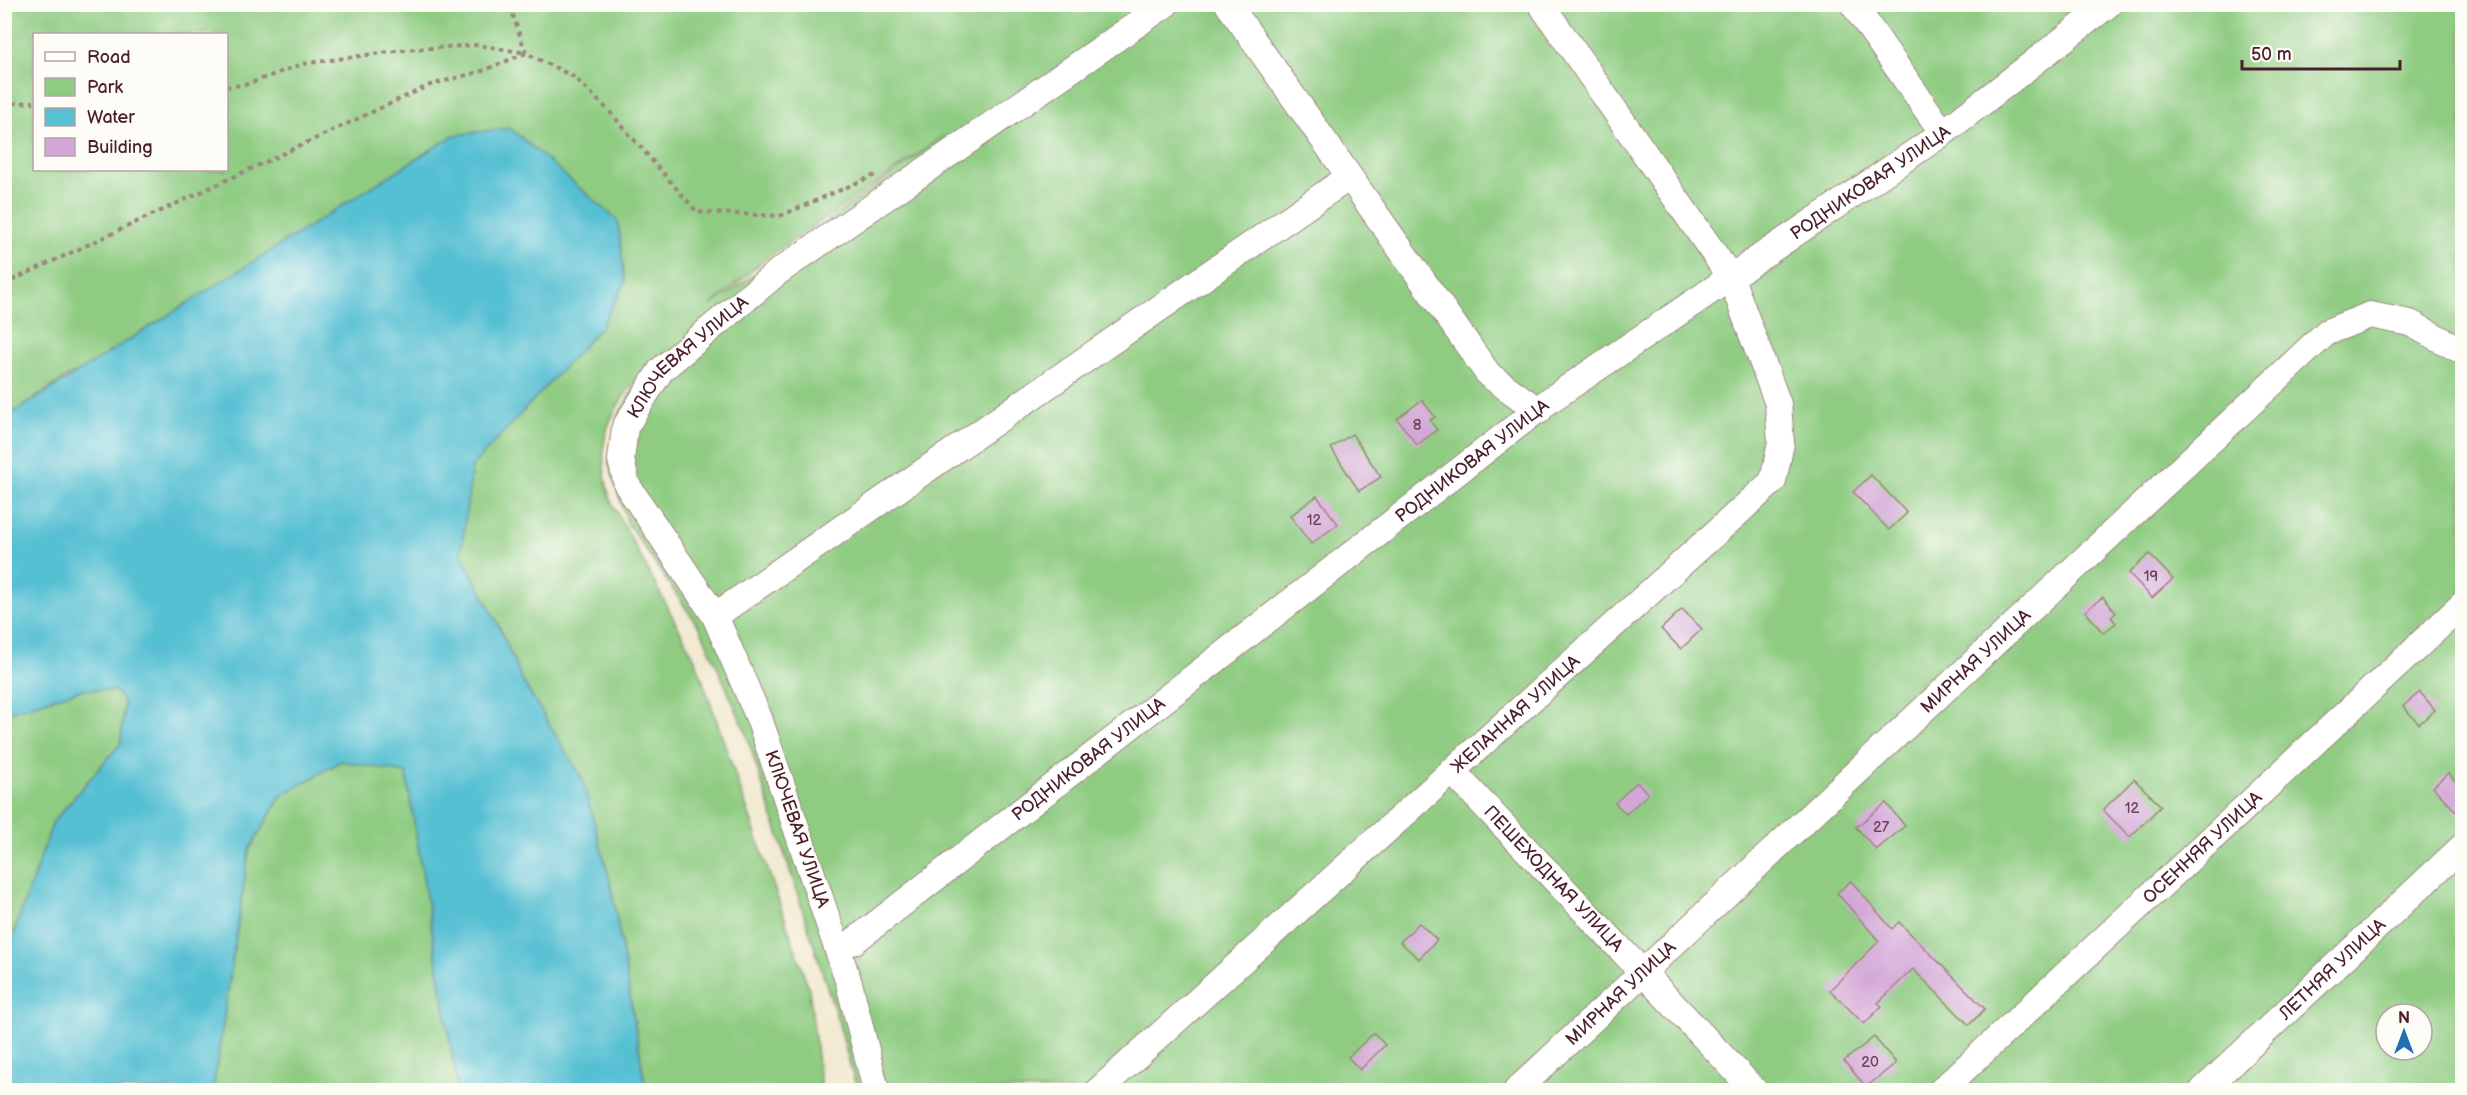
<svg xmlns="http://www.w3.org/2000/svg" width="2467" height="1095" viewBox="0 0 2467 1095" font-family="'Balsamiq Sans',sans-serif">
  <style>
    .green { fill: #8fcc82; stroke: #6c7656; stroke-width: 1.5; fill-rule: evenodd }
    .water { fill: #57c0d3; stroke: #50707f; stroke-width: 1.5 }
    .building { fill: #d3a7d7 }
    .lines { fill: none; stroke-linecap: round; stroke-linejoin: round }
    .street-casing { stroke: #9e847e; stroke-width: 28 }
    .path { stroke: #9e847e; stroke-width: 4; stroke-dasharray: 4.5 4.5; stroke-linecap: butt }
    .street { stroke: #fff; stroke-width: 26 }
    .labels { text-anchor: middle; dominant-baseline: central; stroke-width: 4.5; stroke-linejoin: round; paint-order: stroke }
    .number-label { font-size: 15px; fill: #6c4156 }
    .street-label { font-size: 18px; fill: #4a1f2b; stroke: #fdfcf7 }
  </style>
  <rect width="100%" height="100%" fill="#fdfcf7"/>
  <filter id="ink" filterUnits="userSpaceOnUse"><feTurbulence type="fractalNoise" baseFrequency=".0167" numOctaves="2"/><feDisplacementMap in="SourceGraphic" scale="12" xChannelSelector="R" yChannelSelector="G"/><feConvolveMatrix kernelMatrix="1 2 1 2 8 2 1 2 1" color-interpolation-filters="sRGB"/></filter>
  <filter id="wash" filterUnits="userSpaceOnUse"><feTurbulence type="fractalNoise" baseFrequency=".008" numOctaves="4" result="noise"/><feDisplacementMap in="SourceGraphic" scale="24" xChannelSelector="R" yChannelSelector="G"/><feGaussianBlur stdDeviation="1.35" result="paint"/><feColorMatrix in="noise" values="0 0 0 0 0 0 0 0 0 0 0 0 0 0 0 0 0 1.4 0 .05"/><feComposite in="paint" operator="in"/></filter>
  <g filter="url(#wash)">
    <rect width="100%" height="100%" fill="#f2ead2"/>
    <g class="green">
      <path d="M5,5h2457v1085h-1605l-18,-66 -94,-294 -44,-100 -73,-106 -19,-60 9,-48 31,-54c-39,51 -56,72 -39,137l86,162 113,328 12,101h-175l-35,-205 -29,-107 -60,-98 -24,-56 -37,-72 11,-86 130,-140 -531,48 -66,44zM34,34h192v136h-192zM946,135l-234,170h-1l56,-47zM2386,1014h36v36h-36z"/>
      <path d="M84,689l32,2 8,12 -3,40 -68,79 -48,136v-245z"/>
      <path d="M341,761l65,11 52,318h-245l36,-240 32,-54z"/>
    </g>
    <path class="water" d="M510,128l108,93 7,61 -23,44 -130,140 -11,86 37,72 24,56 60,98 29,107 35,205h-188l-52,-317 -65,-12 -60,35 -32,54 -36,240h-208v-132l48,-136 68,-79 3,-40 -8,-12 -32,-2 -79,24v-295l449,-283z"/>
    <g id="blocks">
      <g class="building">
        <path d="M1422,400l13,17 -5,3 7,10 -20,15 -20,-26z"/>
        <path d="M1352,434l29,43 -22,14 -28,-43z"/>
        <path d="M1871,475l36,38 -18,17 -36,-38z"/>
        <path d="M1317,496l21,28 -27,20 -21,-28z"/>
        <path d="M2149,554l24,25 -21,19 -23,-25z"/>
        <path d="M2103,597l13,16 -5,4 5,6 -13,10 -18,-22z"/>
        <path d="M1682,609l20,20 -21,20 -20,-20z"/>
        <path d="M2420,692l15,18 -16,14 -16,-18z"/>
        <path d="M2448,773l15,16v30l-30,-32z"/>
        <path d="M2134,779l27,27 -31,31 -27,-27z"/>
        <path d="M1637,782l11,12 -22,20 -11,-11z"/>
        <path d="M1886,803l19,23 -29,24 -20,-23z"/>
        <path d="M1851,881l41,48 7,-7 86,87 -16,16 -56,-56 -35,34 4,3 -18,18 -34,-34 49,-49 -42,-48z"/>
        <path d="M1419,923l18,17 -18,19 -19,-17z"/>
        <path d="M1374,1033l11,12 -25,25 -12,-13z"/>
        <path d="M1874,1037l22,26 -30,24 -22,-26z"/>
      </g>
    </g>
  </g>
  <g filter="url(#ink)">
    <use href="#blocks" fill-opacity="0" stroke="#9e847e" stroke-width="1.5"/>
    <g class="lines">
      <defs>
        <g id="street">
          <path d="M1228,4l261,371 50,36"/>
          <path d="M1853,4l90,129"/>
          <path d="M715,616l634,-439"/>
          <path id="s1" d="M1452,771l302,319"/>
          <path id="s2" d="M853,942l697,-542 393,-267 166,-129"/>
          <path id="s3" d="M876,1090l-27,-107 -90,-265 -44,-102 -88,-131 -6,-25 4,-33 36,-57 117,-98 388,-268"/>
          <path id="s4" d="M1099,1090l674,-609 8,-38 -3,-39 -47,-126 -190,-274"/>
          <path id="s5" d="M1517,1090l810,-758 43,-17 40,8 52,28"/>
          <path id="s6" d="M1942,1090l520,-485"/>
          <path id="s7" d="M2203,1090l259,-243"/>
        </g>
      </defs>
      <use href="#street" class="street-casing"/>
      <g class="path">
        <path d="M226,87l22,-3 54,-20 101,-14 75,-5 48,8 -17,-49"/>
        <path d="M4,104l30,-2"/>
        <path d="M4,284l426,-199 52,-14 44,-18 48,24 35,34 88,101 83,4 95,-41"/>
        <path d="M4,749l2,-1"/>
      </g>
      <use href="#street" class="street"/>
    </g>
  </g>
  <g class="labels">
    <g class="number-label">
      <text x="1417" y="425">8</text>
      <text x="1314" y="520">12</text>
      <text x="2151" y="576">19</text>
      <text x="2132" y="808">12</text>
      <text x="1881" y="827">27</text>
      <text x="1870" y="1062">20</text>
    </g>
    <g class="street-label">
      <text stroke="none"><textPath href="#s2" startOffset="1270">РОДНИКОВАЯ УЛИЦА</textPath></text>
      <text stroke="none"><textPath href="#s3" startOffset="813">КЛЮЧЕВАЯ УЛИЦА</textPath></text>
      <text stroke="none"><textPath href="#s2" startOffset="784">РОДНИКОВАЯ УЛИЦА</textPath></text>
      <text stroke="none"><textPath href="#s5" startOffset="628">МИРНАЯ УЛИЦА</textPath></text>
      <text stroke="none"><textPath href="#s4" startOffset="561">ЖЕЛАННАЯ УЛИЦА</textPath></text>
      <text stroke="none"><textPath href="#s2" startOffset="298">РОДНИКОВАЯ УЛИЦА</textPath></text>
      <text transform="translate(797 829) rotate(71)">КЛЮЧЕВАЯ УЛИЦА</text>
      <text stroke="none"><textPath href="#s6" startOffset="356">ОСЕННЯЯ УЛИЦА</textPath></text>
      <text stroke="none"><textPath href="#s1" startOffset="148">ПЕШЕХОДНАЯ УЛИЦА</textPath></text>
      <text stroke="none"><textPath href="#s7" startOffset="177">ЛЕТНЯЯ УЛИЦА</textPath></text>
      <text stroke="none"><textPath href="#s5" startOffset="142">МИРНАЯ УЛИЦА</textPath></text>
    </g>
  </g>
  <rect width="2467" height="1095" fill="none" stroke="#fdfcf7" stroke-width="24"/>
  <rect x="33" y="33" width="195" height="138" fill="#fdfcf7" stroke="#b5a4a5" stroke-width="1.5"/>
  <rect x="45" y="52" width="30" height="9" fill="#ffffff" stroke="#b5a4a5" stroke-width="1.5"/>
  <text x="87" y="63" font-size="18" fill="#4a1f2b">Road</text>
  <rect x="45" y="78" width="30" height="18" fill="#8fcc82" stroke="#b5a4a5" stroke-width="1.5"/>
  <text x="87" y="93" font-size="18" fill="#4a1f2b">Park</text>
  <rect x="45" y="108" width="30" height="18" fill="#57c0d3" stroke="#b5a4a5" stroke-width="1.5"/>
  <text x="87" y="123" font-size="18" fill="#4a1f2b">Water</text>
  <rect x="45" y="138" width="30" height="18" fill="#d3a7d7" stroke="#b5a4a5" stroke-width="1.5"/>
  <text x="87" y="153" font-size="18" fill="#4a1f2b">Building</text>
  <g transform="translate(2404 1032)"><circle r="28" fill="#fdfcf7" stroke="#b5a4a5" stroke-width="1.5"/>
  <path d="M0-4.5L10 22L0 15L-10 22Z" fill="#1f6fb2"/>
  <text y="-9" font-size="16" font-weight="bold" text-anchor="middle" fill="#4a1f2b">N</text>
  </g>
  <path d="M2242 60v9h158v-9" fill="none" stroke="#4a1f2b" stroke-width="3"/>
  <text x="2251" y="60" font-size="18" fill="#4a1f2b" stroke="#fdfcf7" stroke-width="4.5" paint-order="stroke">50 m</text>
</svg>
